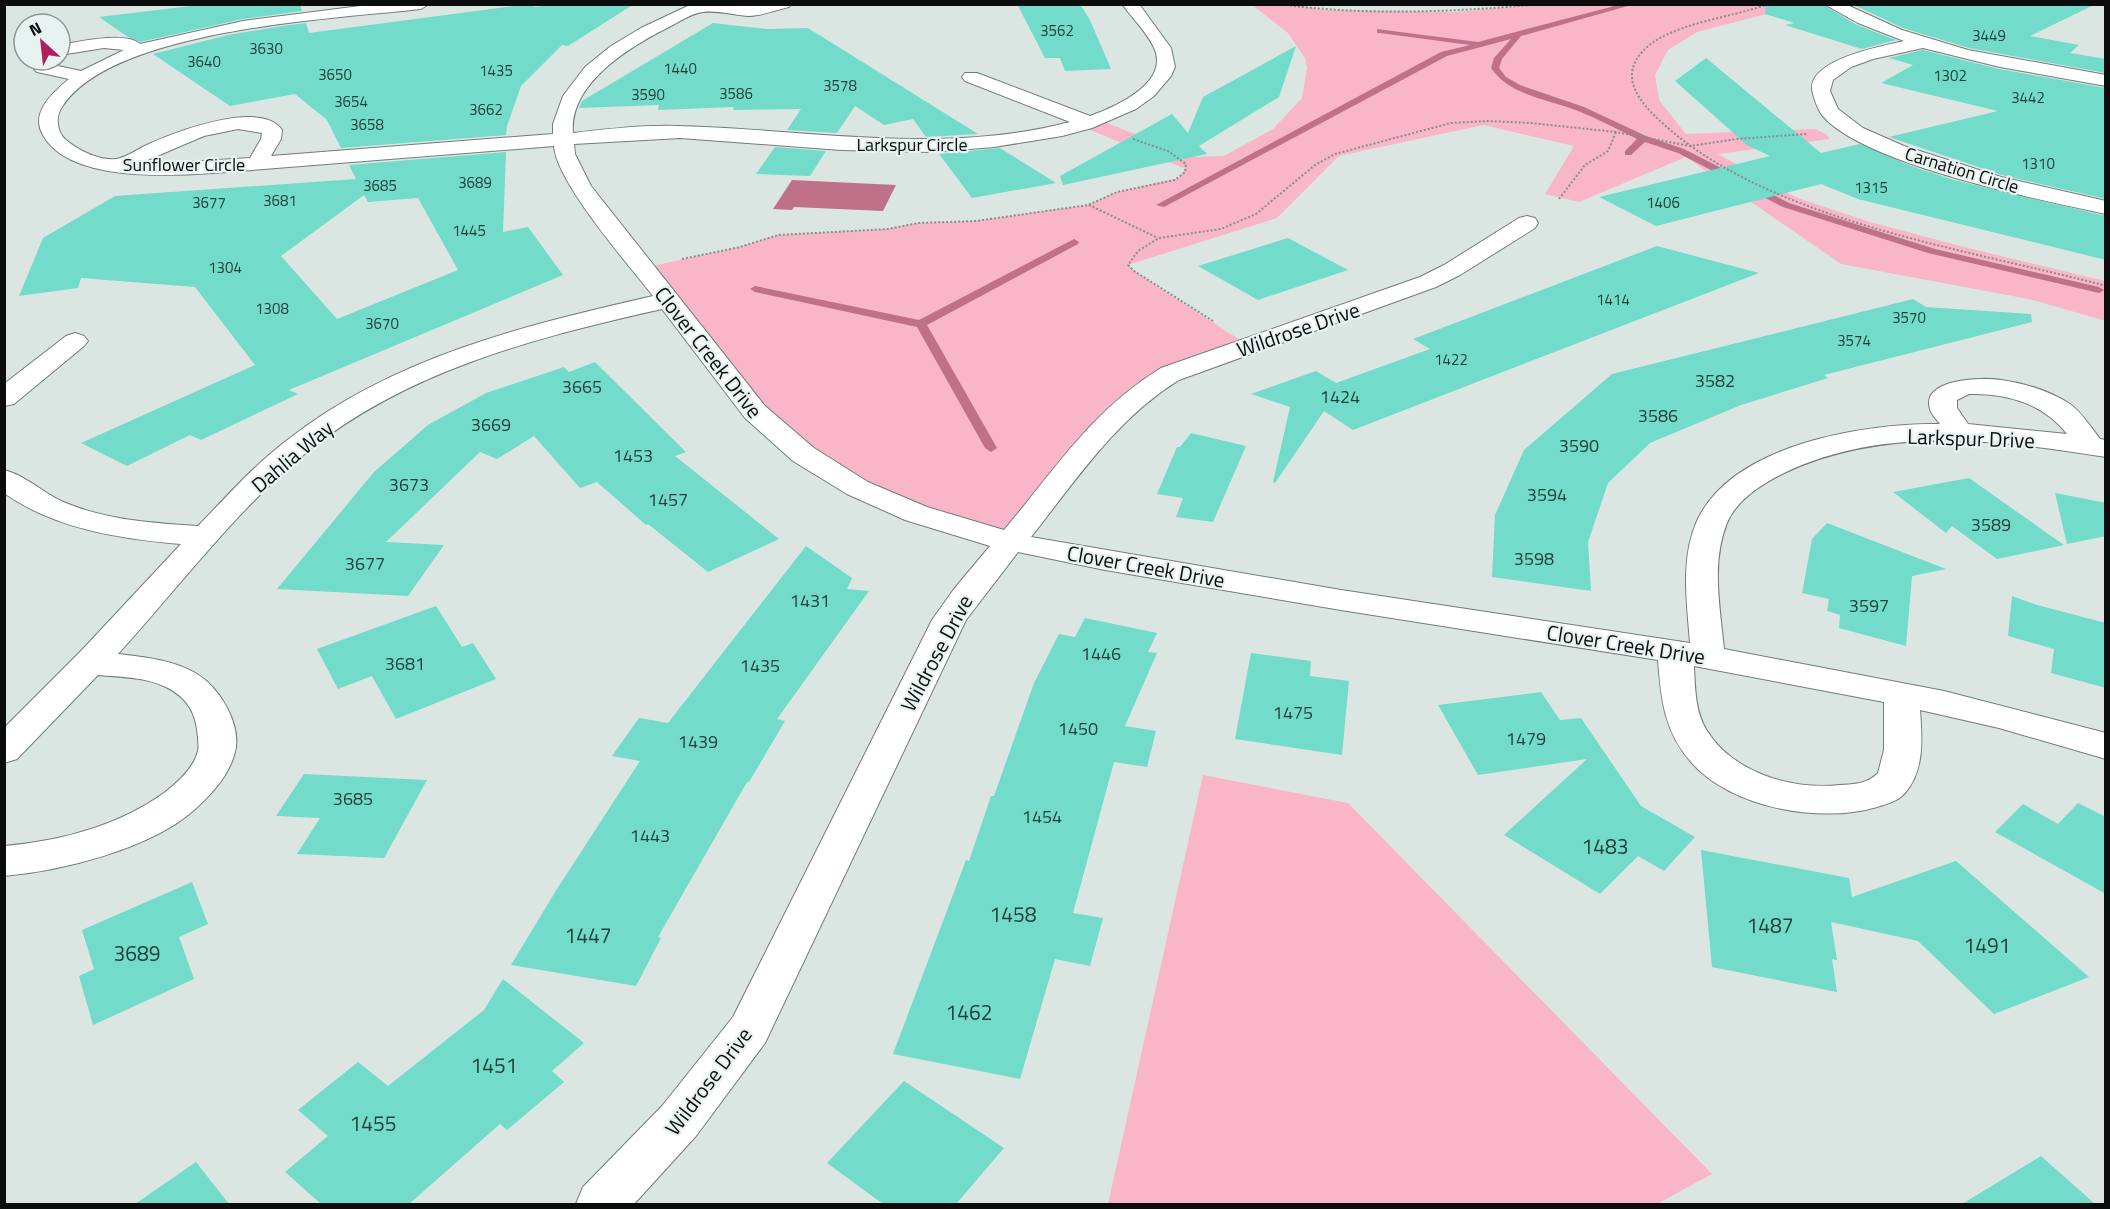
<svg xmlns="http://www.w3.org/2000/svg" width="2110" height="1209" viewBox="0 0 2110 1209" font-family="'Titillium Web',sans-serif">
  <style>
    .green { fill: #f8b6c8 }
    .water { fill: #be7189 }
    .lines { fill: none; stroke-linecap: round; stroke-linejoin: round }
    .stream { fill: #be7189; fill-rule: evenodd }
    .building { fill: #72dbc9; fill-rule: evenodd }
    .minor-casing { stroke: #727b79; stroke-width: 2 }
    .path { stroke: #868e8c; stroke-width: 2; stroke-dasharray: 2 2; stroke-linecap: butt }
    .minor { fill: #fff; fill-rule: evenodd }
    .labels { text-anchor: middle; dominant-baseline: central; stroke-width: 4.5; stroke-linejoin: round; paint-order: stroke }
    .far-number-label { font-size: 15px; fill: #24403b }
    .far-street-label { font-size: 18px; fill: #0a0d0c; stroke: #e8f3f1 }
    .number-label { font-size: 18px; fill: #24403b }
    .street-label { font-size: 21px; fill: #0a0d0c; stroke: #e8f3f1 }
    .near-number-label { font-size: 21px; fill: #24403b }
  </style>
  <rect width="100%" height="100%" fill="#dbe6e3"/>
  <g class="green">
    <path d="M1542,4h263l-108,28 -29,18 -13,25 4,25 27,34 129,-5 11,5 4,5 -112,15 77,43 75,25 98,26 137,33 1,40 -77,-22 -188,-35 -155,-107 -107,45 -34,-8 29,-48 -91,-21 -144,31 -62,62 -149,47 6,6 115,75 -79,28 -160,168 -197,-81 -170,-193 97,-21 38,-12 109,-6 31,-6 58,-2 112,-16 29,-13 61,-14 8,-9 -108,-44 19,-6 96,38 31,-1 49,-27 29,-31 5,-30 -2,-10 -17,-25 -36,-28h47l24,5 133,2z"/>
    <path d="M1203,775l145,28 364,371 -55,30h-549z"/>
  </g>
  <path class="water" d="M792,180l104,5 -13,26 -89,-4 -2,3 -19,-1z"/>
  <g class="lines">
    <g class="stream">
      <path d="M1622,4h13l-114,32 -19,23 -3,9 7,9 14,8 64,22 62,29 38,13 105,54 146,46 164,38 5,3 -5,3 -171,-40 -145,-46 -105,-54 -33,-11 -14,13h-6v-4l12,-12c-20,-10 -39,-20 -59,-28 -30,-12 -68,-15 -87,-43l3,-10 17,-19 -64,17 -283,151 -8,-2 285,-153 29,-7 -90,-12h-3v-4l101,13z"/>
      <path d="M1074,239l5,3 -1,2 -151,81 70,123 -6,4 -6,-4 -68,-121 -162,-35 -5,-3 5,-3 164,34z"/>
    </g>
  </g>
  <g class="building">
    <path d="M207,4h93l2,7 -59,8 -103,23 -12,-5 -29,-20z"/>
    <path d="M528,4l7,3 22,-3h77l-66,42 -6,-1 -41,41 -14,40 -1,9 -165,13 -14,-28 -32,-26 -65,12 -77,-52 75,-19 54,-9 24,-3 3,10z"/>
    <path d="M1017,4h63l10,16 21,49 -46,2 -5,-13h-15z"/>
    <path d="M1766,4h56l35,21 39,15 -34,9 -77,-24 10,-2 -30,-9z"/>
    <path d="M1852,4h244l-66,32 49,9 -9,8 36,6v14l-137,-25 -66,-20z"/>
    <path d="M713,23l54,6 41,-1 170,106 -52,3 -13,-18 -29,6 -29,-19 -18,27 -50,-3 14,-21 -68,1 1,-3 -76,3 1,-5 -80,3 3,-7z"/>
    <path d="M1296,46l-17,51 -80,49 8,8 -144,31 -3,-9 112,-62 16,19 15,-36z"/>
    <path d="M1923,50l76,19 107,19v111l-104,-24 -113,-38 109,-26 -117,-28 32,-18 -24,-7z"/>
    <path d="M1706,58l115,95 39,-9 51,22 43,14 152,36v44l-248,-61 -37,-15 -165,42 -57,-29 171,-41 -23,-11 -72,-64z"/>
    <path d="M775,147l51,4 -16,25 -54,-2z"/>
    <path d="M1000,148l56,35 -84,15 -33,-44z"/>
    <path d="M506,152l-3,80 25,-5 35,48 -274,115 9,4 -97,46 -11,-5 -63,31 -46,-23 174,-78 -60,-78 -114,-9 -3,10 -59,8 24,-58 72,-42 241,-17 -7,-14zM364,195l4,7 50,-4 40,72 -121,49 -56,-63z"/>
    <path d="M1288,238l60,32 -90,30 -60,-34z"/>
    <path d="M1657,246l102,27 -406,157 -29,-19 -49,72 -2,-1 17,-75 -39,-13 65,-23 20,12 94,-34 -17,-10z"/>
    <path d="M1913,299l13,8 105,7 1,8 -208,53 4,3 -87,27 -91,38 -42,40 -20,59 3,49 -99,-14 3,-62 29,-65 88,-76z"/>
    <path d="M595,362l91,90 -11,4 104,83 -71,33 -60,-48 -2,1 -49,-43 -17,6 -46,-52 -37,23 -17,-7 -94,90 58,3 -36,51 -131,-7 97,-117 54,-47 58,-32 78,-26 5,5z"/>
    <path d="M1191,433l55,13 -33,76 -37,-5 7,-19 -26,-4 20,-47h3z"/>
    <path d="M1969,478l95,67 -67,14 -45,-33 -6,7 -53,-41z"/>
    <path d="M2055,493l51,10v33l-39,8z"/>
    <path d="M1827,523l119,46 -34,7 -6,70 -67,-18 1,-13 -13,-4 2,-12 -27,-6 10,-54z"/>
    <path d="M806,546l46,32 -5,11 22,2 -92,128 8,2 -36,61h-2l-89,155 3,1 -25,48 -125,-21 46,-76 83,-128 -28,-5 27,-38 29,5z"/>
    <path d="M2012,596l25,9 69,18v65l-55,-15 3,-24 -46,-13z"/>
    <path d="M436,606l26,41 11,-4 23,36 -100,40 -24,-43 -34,13 -21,-40z"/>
    <path d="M1085,618l72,15 -9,19 9,1 -32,73 31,5 -9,36 -33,-5 -41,151 30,5 -13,48 -35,-7 -35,120 -127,-25 73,-194 3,1 22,-65h3l40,-113 25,-49 16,3z"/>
    <path d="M1251,653l60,8 -1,15 39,5 -7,74 -107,-16z"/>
    <path d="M1541,692l19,28 21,-2 60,88 54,31 -31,34 -26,-15 -38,38 -96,-59 83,-76 -109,16 -40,-70z"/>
    <path d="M304,774l123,6 -43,78 -87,-4 23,-36 -44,-2z"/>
    <path d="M2078,803l28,14v77l-111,-62 28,-28 35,20z"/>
    <path d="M1701,850l148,28 3,19 104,-36 133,116 -95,37 -76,-73 -87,-19 6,38 -5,-1 5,33 -125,-25z"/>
    <path d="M192,882l16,42 -29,13 15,42 -101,46 -14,-49 15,-7 -12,-39z"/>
    <path d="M503,979l81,64 -32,28 12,11 -57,48 -7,-6 -91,80h-88l-36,-32 43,-36 -30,-26 60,-48 30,24 96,-76z"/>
    <path d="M904,1081l100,67 -48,56h-73l-56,-41z"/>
    <path d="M2041,1156l54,48h-133z"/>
    <path d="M196,1162l33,42h-94z"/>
  </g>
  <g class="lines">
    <defs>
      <g id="minor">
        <path d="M376,4h53l-8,5c-88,10 -309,20 -359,98 -7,10 -5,25 4,33 12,10 33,21 50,19 10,-1 23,-11 33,-15 26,-12 112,-45 133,-14l-1,9 -10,17 282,-22v-10l10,-28 22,-29 26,-21 30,-18 51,-24h99l-2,3c-13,3 -28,9 -41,9 -14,-1 -31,-6 -45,-4 -11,1 -24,10 -34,15 -38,19 -100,56 -96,106 34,-4 69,-8 104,-7 132,3 263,30 393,-4l-105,-41 -3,-4 3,-4h12l113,43c25,-9 78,-32 65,-66 -7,-17 -22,-31 -33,-46h17l32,44 4,19 -4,9 -17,20 -18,13 -44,19 -30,8 -68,11 -61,5 -92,-2 -161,-12 -106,6 1,10 16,32 174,220 49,42 54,34 59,25 77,23c50,-59 88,-120 157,-162l259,-91 24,-12 75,-47 8,-2 8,2 3,5 -3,5 -75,47 -24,12 -257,93c-63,39 -102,99 -148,157l310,53 349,53c-3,-40 -10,-84 7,-122 35,-77 168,-98 243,-97 -3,-4 -9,-10 -10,-15 -10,-31 54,-32 71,-29 23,3 49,11 69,24 12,9 21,23 30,35l6,1v17c-106,-17 -222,-32 -322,16 -22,11 -47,26 -57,50 -16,40 -7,84 -3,126l220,42 162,42v26l-107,-31 -79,-18c2,27 5,60 -15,83 -7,8 -18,11 -28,14 -57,17 -146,1 -186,-45 -27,-31 -30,-63 -33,-102l-317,-50 -236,-40 -87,-18 -52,68 -201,423 -69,93 -62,68h-58l7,-17 79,-81 71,-89 199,-397 22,-31 36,-43 -85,-26 -58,-26 -54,-33 -48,-43 -83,-109c-124,28 -255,61 -355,143 -71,58 -128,135 -189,202 26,3 56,6 79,20 23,14 45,51 38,78 -6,24 -24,43 -42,59 -44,38 -131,60 -189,65v-30c56,-5 114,-20 160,-53 13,-10 30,-25 34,-42 1,-4 0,-9 0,-14 -2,-24 -10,-39 -32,-50 -21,-10 -45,-10 -68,-12l-81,84 -13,4v-35l77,-77 100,-107c-61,-5 -126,-15 -177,-51v-23c21,5 38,22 57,31 43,19 90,22 137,25 29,-30 58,-63 92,-88 104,-81 236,-113 363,-142 -24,-31 -97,-114 -99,-150l-340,27c-45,3 -146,9 -171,-38 -13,-22 9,-42 26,-56l-32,-7 -7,-7v-5h18l1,4 32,7 43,-21 -20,-2 -44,7v-10c18,-3 66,-14 80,-1l103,-23zM238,129l24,4 -1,6 -11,19 -63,4h-44l61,-26zM1969,394c38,-1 75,10 98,40l-99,-10 -11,-16v-8zM1694,666l190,36v48l-6,23c-11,11 -23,11 -38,12 -48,5 -108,-12 -134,-56 -11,-18 -11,-43 -12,-63z"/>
        <path d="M1824,4h21l57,26 66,20 138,25v11l-106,-19 -77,-19 -50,11 -22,8 -18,13 -3,11 8,18 25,19 41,18 97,31 105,24v13c-65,-14 -244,-50 -284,-99 -4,-5 -7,-14 -9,-21 -11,-34 70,-48 91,-53l-46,-18z"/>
        <path d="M75,333l9,3 4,5 -4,5 -70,58 -10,2v-22l62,-48z"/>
      </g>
    </defs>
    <use href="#minor" class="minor-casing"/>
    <g class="path">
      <path d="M1278,4c88,12 176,8 264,0"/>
      <path d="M1768,4c-36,14 -100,19 -126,48 -19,21 -8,42 8,59 105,109 315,137 456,175"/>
      <path d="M1559,199l26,-34 23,-14 8,-19"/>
      <path d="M1089,205l69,33"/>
      <path d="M682,259l58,-12 38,-12 110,-6 30,-6 58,-2 112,-16 29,-13 58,-12 10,-8 1,-8 -18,-13 -35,-12"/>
      <path d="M1213,321l-79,-50 -6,-6 10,-14 21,-13 62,-9 35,-15 59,-49 20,-11 116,-31 37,-2 43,2 85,9 74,14 47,-7 69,-5"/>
    </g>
    <use href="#minor" class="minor"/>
  </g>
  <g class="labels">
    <g class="far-number-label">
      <text x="1057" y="30">3562</text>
      <text x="1989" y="35">3449</text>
      <text x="266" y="48">3630</text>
      <text x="204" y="61">3640</text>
      <text x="680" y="68">1440</text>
      <text x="496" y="70">1435</text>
      <text x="335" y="74">3650</text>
      <text x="1950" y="75">1302</text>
      <text x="840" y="85">3578</text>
      <text x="736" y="93">3586</text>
      <text x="648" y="94">3590</text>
      <text x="2028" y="97">3442</text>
      <text x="351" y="101">3654</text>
      <text x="486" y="109">3662</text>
      <text x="367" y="124">3658</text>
      <text x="2038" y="163">1310</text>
      <text x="475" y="182">3689</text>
      <text x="380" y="185">3685</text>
      <text x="1871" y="187">1315</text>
      <text x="280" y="200">3681</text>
      <text x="209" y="202">3677</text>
      <text x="1663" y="202">1406</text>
      <text x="469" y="230">1445</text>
      <text x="225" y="267">1304</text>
      <text x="1613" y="299">1414</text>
      <text x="272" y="308">1308</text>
      <text x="1909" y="317">3570</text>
      <text x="382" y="323">3670</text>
      <text x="1854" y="340">3574</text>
      <text x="1451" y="359">1422</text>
    </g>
    <g class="far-street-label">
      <text x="912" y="144">Larkspur Circle</text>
      <text x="184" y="164">Sunflower Circle</text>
      <text transform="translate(1962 170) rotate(17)">Carnation Circle</text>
    </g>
    <g class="number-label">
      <text x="1715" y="380">3582</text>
      <text x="582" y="386">3665</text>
      <text x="1340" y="396">1424</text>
      <text x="1658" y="415">3586</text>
      <text x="491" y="424">3669</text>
      <text x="1579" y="445">3590</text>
      <text x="633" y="455">1453</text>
      <text x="409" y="484">3673</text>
      <text x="1547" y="494">3594</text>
      <text x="668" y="499">1457</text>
      <text x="1991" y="524">3589</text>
      <text x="1534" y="558">3598</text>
      <text x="365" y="563">3677</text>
      <text x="810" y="600">1431</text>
      <text x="1869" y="605">3597</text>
      <text x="1101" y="653">1446</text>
      <text x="405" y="663">3681</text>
      <text x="760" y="665">1435</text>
      <text x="1293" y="712">1475</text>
      <text x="1078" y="728">1450</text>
      <text x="1526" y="738">1479</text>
      <text x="698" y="741">1439</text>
      <text x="353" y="798">3685</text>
      <text x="1042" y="816">1454</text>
      <text x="650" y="835">1443</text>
    </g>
    <g class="street-label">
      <text transform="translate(1298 329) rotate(-19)">Wildrose Drive</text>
      <text transform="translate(709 352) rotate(52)">Clover Creek Drive</text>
      <text transform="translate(1971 438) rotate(2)">Larkspur Drive</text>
      <text transform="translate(292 456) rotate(-40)">Dahlia Way</text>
      <text transform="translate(1146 566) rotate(10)">Clover Creek Drive</text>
      <text transform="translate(1626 644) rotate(9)">Clover Creek Drive</text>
      <text transform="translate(936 653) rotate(-62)">Wildrose Drive</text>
      <text transform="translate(708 1081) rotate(-53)">Wildrose Drive</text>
    </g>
    <g class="near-number-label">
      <text x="1605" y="846">1483</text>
      <text x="1013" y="914">1458</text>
      <text x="1770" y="925">1487</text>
      <text x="588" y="935">1447</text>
      <text x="1987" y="945">1491</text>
      <text x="137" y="953">3689</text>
      <text x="969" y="1012">1462</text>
      <text x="494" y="1065">1451</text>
      <text x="373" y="1123">1455</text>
    </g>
  </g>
  <rect width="2110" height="1209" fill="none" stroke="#0a0d0c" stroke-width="12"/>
  <g transform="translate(42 42) rotate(333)"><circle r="28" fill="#e8f3f1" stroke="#8f9795" stroke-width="1.5"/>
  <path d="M0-4.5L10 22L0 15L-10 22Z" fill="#ad205e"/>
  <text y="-9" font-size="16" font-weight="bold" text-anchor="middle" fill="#0a0d0c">N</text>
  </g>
</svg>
